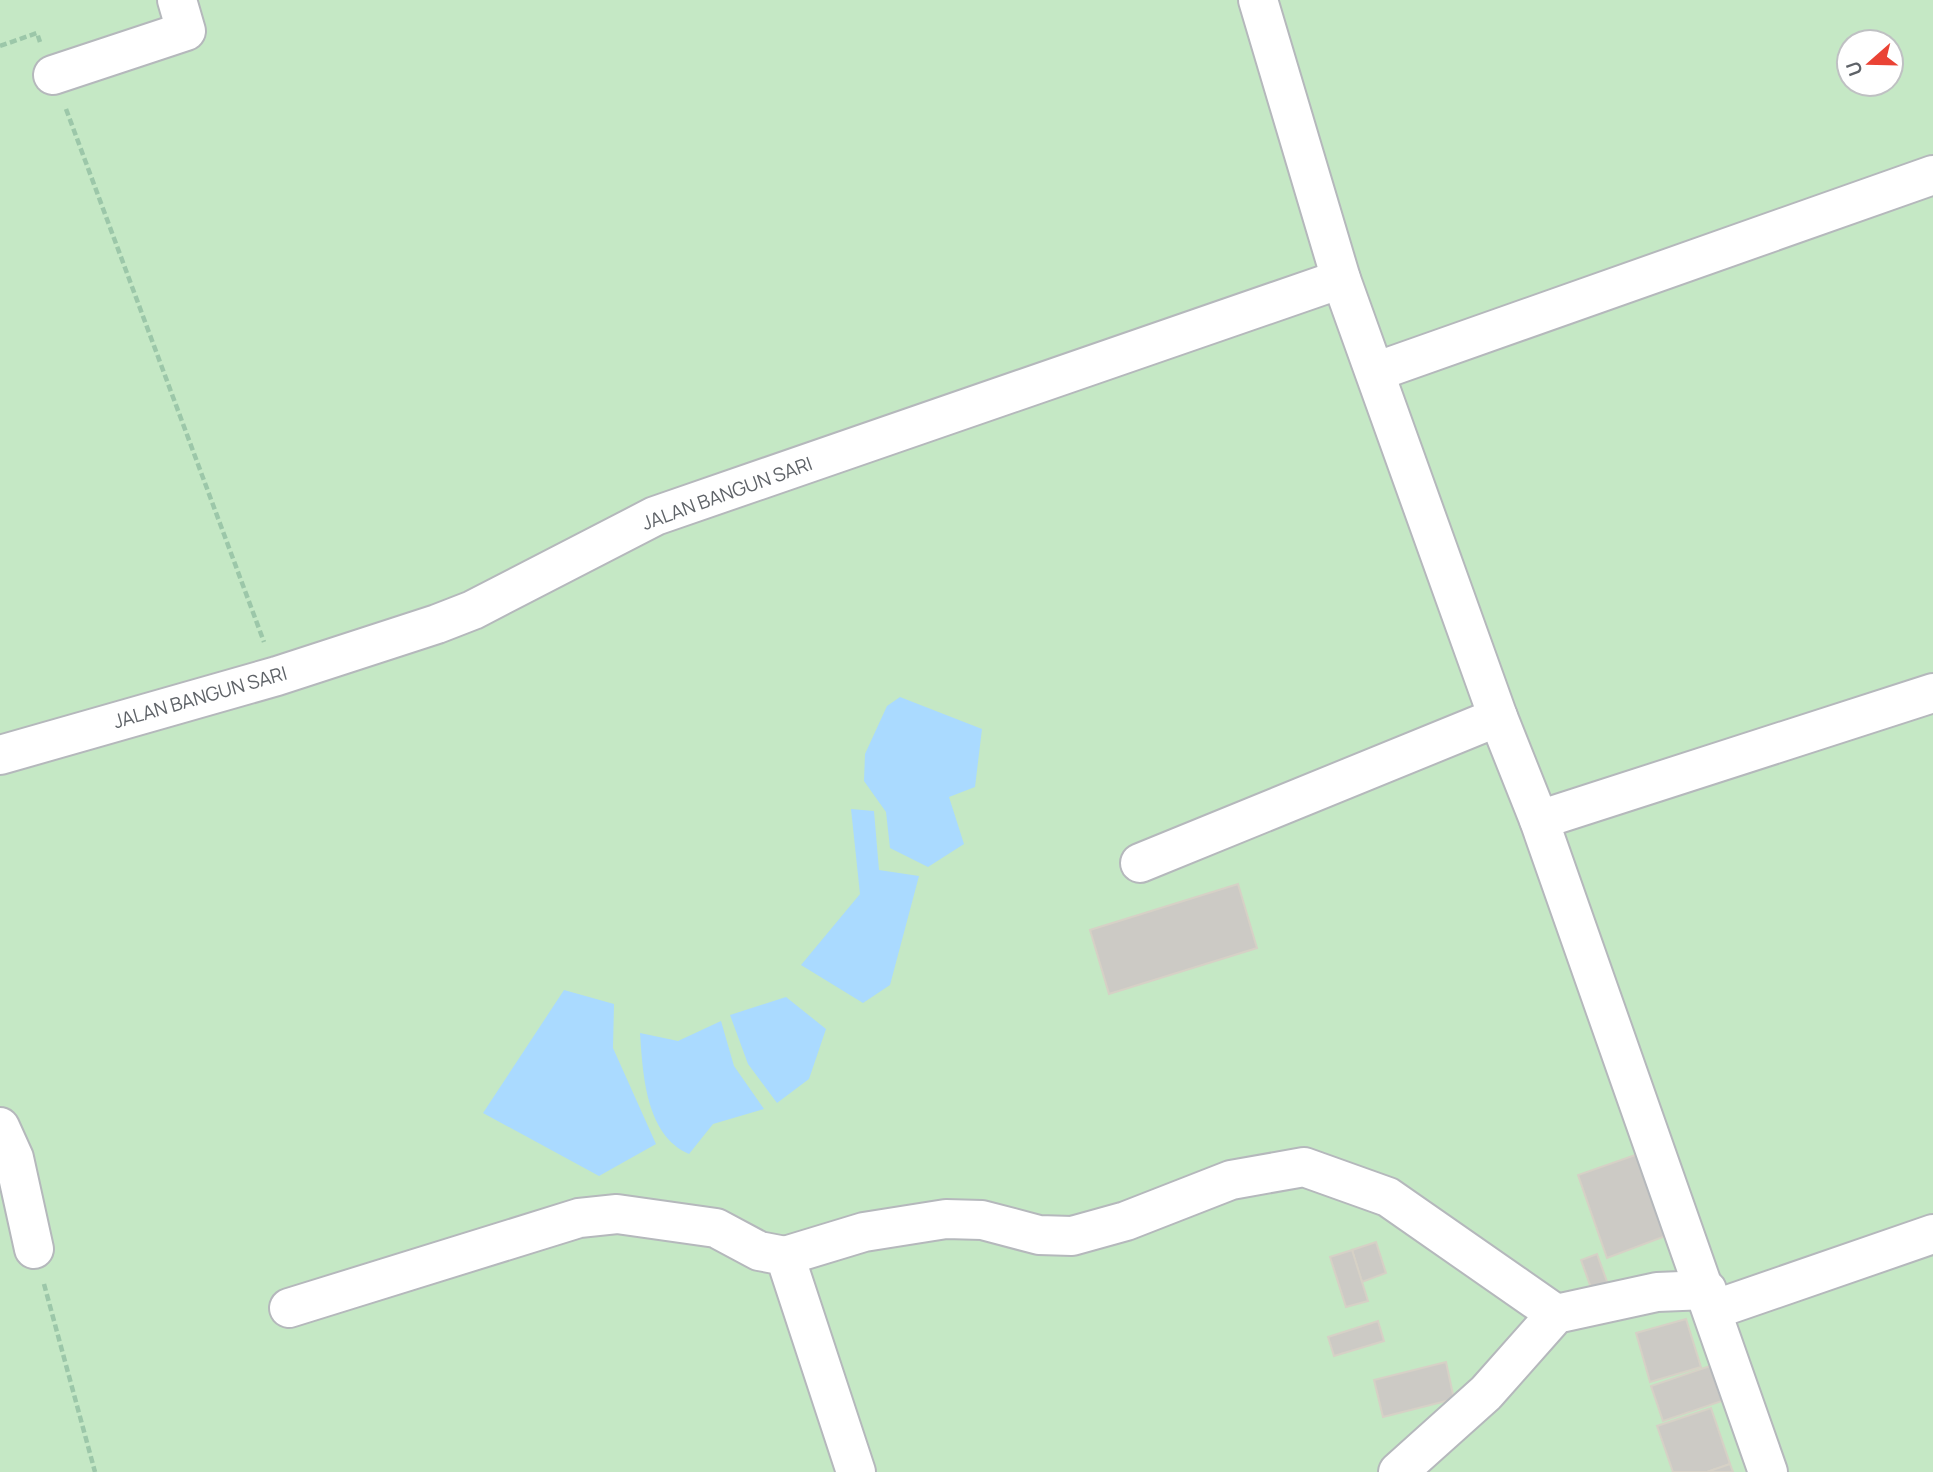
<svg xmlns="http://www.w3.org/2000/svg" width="1933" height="1472" viewBox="0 0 1933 1472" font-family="Manrope,sans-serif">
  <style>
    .green { fill: #c5e8c5; fill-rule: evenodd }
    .water { fill: #aadaff }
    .building { fill: #cccac5; stroke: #d6d1c6; stroke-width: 2 }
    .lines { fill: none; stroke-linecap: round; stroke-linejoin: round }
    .minor-casing { stroke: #b5b8bc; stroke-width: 42 }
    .path { stroke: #9cc7a9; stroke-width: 4.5; stroke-dasharray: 7 3.5; stroke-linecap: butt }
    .minor { stroke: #fff; stroke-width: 38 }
    .labels { text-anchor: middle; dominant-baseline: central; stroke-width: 7; stroke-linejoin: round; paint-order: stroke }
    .street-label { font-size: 19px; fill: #5f6368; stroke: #fff }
  </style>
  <rect width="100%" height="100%" fill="#f1efe8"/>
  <path class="green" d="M0,0h1933v1472h-1933zM1849,42h42v42h-42z"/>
  <g class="water">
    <path d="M900,697l82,32 -7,58 -26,10 15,47 -36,23 -38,-19 -4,-36 -22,-31 1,-27 22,-48z"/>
    <path d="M851,809l23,2 5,59 40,6 -29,109 -27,18 -62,-38 59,-71z"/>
    <path d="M564,990l50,14 -1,44 43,96 -57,32 -116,-63z"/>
    <path d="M786,997l40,32 -17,50 -32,24 -29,-39 -18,-49z"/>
    <path d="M721,1021l13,45 30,43 -51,15 -24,30c-43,-19 -46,-78 -49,-121l38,8z"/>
  </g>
  <g class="building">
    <path d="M1238,884l19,64 -148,46 -19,-64z"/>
    <path d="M1641,1153l30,81 -64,24 -29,-83z"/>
    <path d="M1376,1242l10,31 -24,9 -10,-32z"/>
    <path d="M1352,1250l16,51 -22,6 -16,-50z"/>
    <path d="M1597,1254l13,36 -16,6 -13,-36z"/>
    <path d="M1686,1319l15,48 -51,15 -14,-49z"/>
    <path d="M1378,1321l6,20 -50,15 -6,-19z"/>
    <path d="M1446,1362l8,37 -71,18 -9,-37z"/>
    <path d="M1710,1366l12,35 -59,20 -12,-35z"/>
    <path d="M1711,1408l19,56 -23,8h-34l-16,-46z"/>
    <path d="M1730,1464l3,8h-26z"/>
  </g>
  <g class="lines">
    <defs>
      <g id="minor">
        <path d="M1258,0l83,279 157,438 41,103 229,652"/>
        <path d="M53,75l133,-44 -9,-31"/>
        <path d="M1375,372l558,-197"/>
        <path d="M0,755l277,-79 160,-52 36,-14 182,-94 686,-237"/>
        <path d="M1539,820l394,-127"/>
        <path d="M1140,863l358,-146"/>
        <path d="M0,1127l14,31 20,91"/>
        <path d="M785,1256l79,-24 82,-13 36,1 57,15 33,1 54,-15 105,-41 73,-13 84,30 168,117"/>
        <path d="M289,1308l290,-90 38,-4 99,14 43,23 26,5 71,216"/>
        <path d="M1713,1310l220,-76"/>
        <path d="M1398,1472l88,-79 70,-79 101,-22 50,-2"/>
      </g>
    </defs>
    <use href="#minor" class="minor-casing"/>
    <g class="path">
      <path d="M0,46l37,-13 3,9"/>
      <path d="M66,109l198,533"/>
      <path d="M44,1284l51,188"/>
    </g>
    <use href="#minor" class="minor"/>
  </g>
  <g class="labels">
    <g class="street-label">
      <text transform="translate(727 493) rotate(-20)">JALAN BANGUN SARI</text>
      <text transform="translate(200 697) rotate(-16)">JALAN BANGUN SARI</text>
    </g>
  </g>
  <g transform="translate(1870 63) rotate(250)"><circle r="33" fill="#ffffff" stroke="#bfc1c3" stroke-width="2"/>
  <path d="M0-5L12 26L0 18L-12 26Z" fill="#ea4335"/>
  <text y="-10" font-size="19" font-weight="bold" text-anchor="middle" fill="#5f6368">U</text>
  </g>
</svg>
